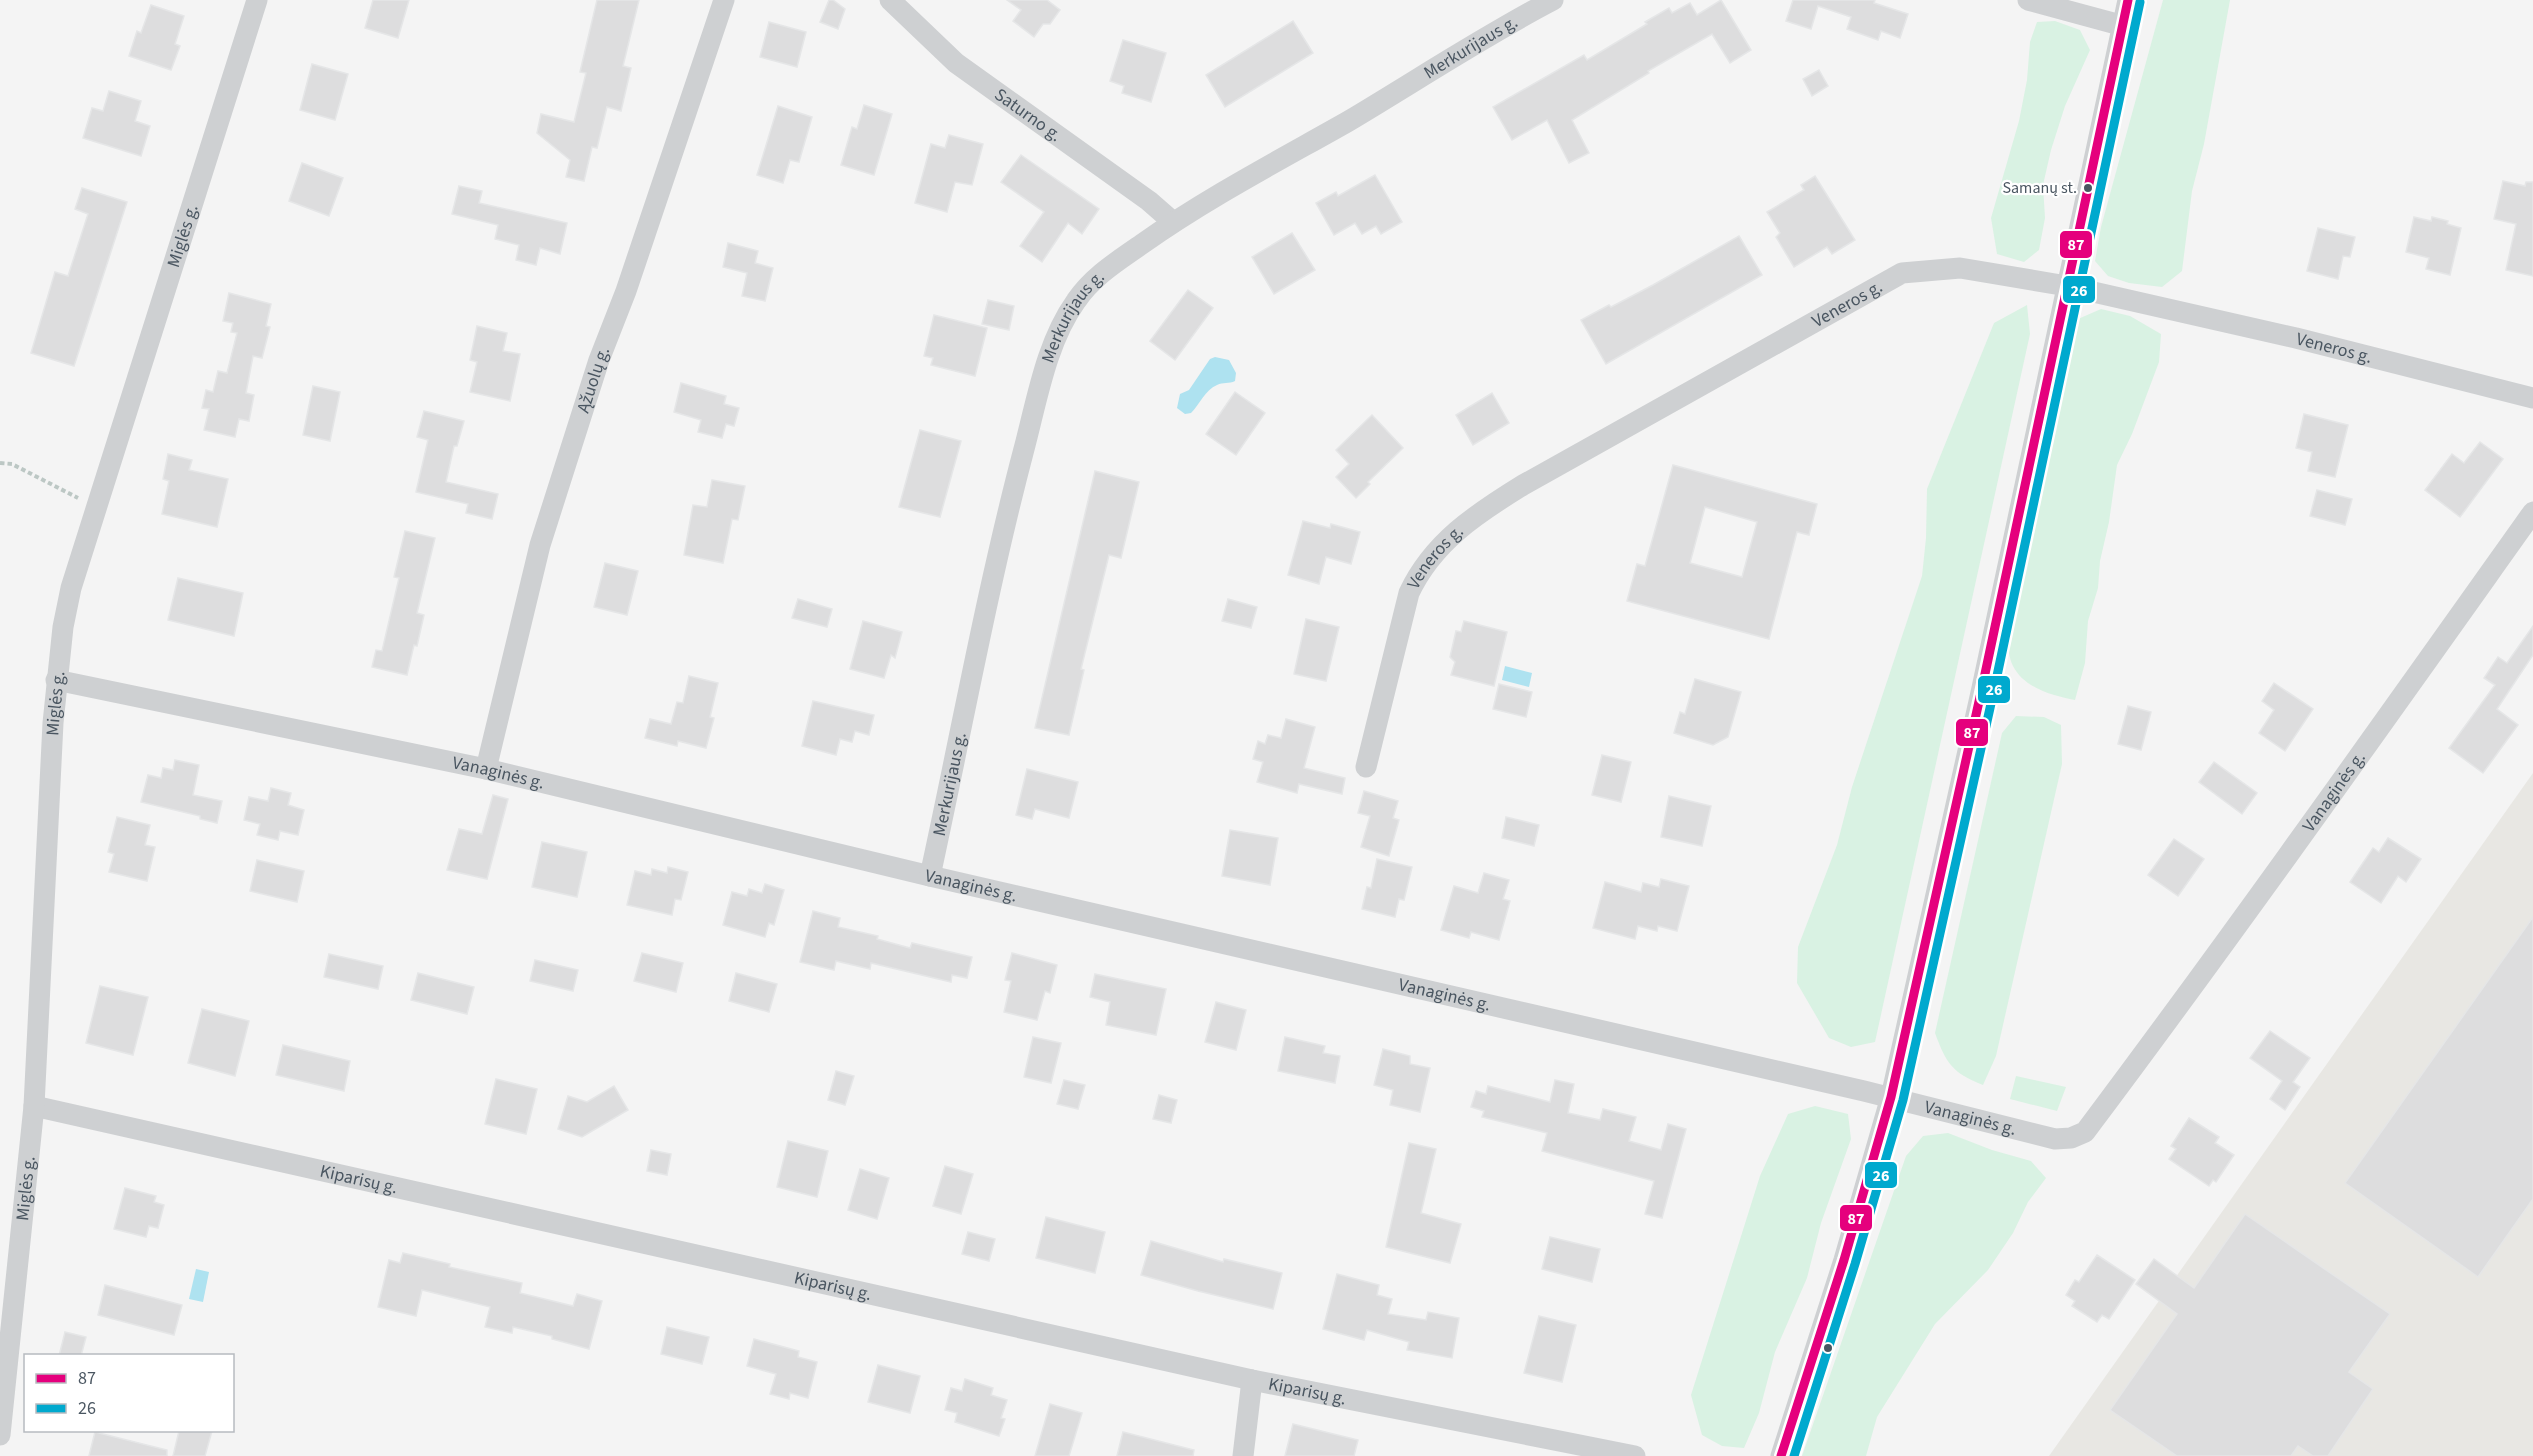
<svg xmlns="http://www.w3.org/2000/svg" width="2533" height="1456" viewBox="0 0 2533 1456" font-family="'Source Sans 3',sans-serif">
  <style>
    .commercial { fill: #e8e7e3 }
    .green { fill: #d9f2e3 }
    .water { fill: #aee2f0 }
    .building { fill: #ddddde; stroke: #e5e6e7; stroke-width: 1.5; fill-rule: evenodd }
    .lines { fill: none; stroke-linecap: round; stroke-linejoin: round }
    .path { stroke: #bcc7c4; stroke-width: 4; stroke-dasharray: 4.5 3; stroke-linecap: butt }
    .minor { stroke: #ced0d2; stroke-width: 21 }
    .bus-1-casing { stroke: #fff; stroke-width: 14 }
    .bus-2-casing { stroke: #fff; stroke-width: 14 }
    .bus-1 { stroke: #e5007d; stroke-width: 9 }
    .bus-2 { stroke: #00a9ce; stroke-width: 9 }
    .bus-dot { fill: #4a5661; stroke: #fff; stroke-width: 2 }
    .labels { text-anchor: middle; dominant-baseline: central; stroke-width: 4.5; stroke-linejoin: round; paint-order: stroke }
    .bus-label { font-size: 16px; fill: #4a5661; stroke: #fff; text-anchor: end }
    .street-label { font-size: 18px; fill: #4a5661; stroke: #fff }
    .line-badge { stroke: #fff; stroke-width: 2 }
    .badge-label { font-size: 16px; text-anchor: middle; font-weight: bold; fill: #fff }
  </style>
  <rect width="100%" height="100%" fill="#f4f4f4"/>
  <path class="commercial" d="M2533,773v683h-484z"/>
  <g class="green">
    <path d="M2163,0h67l-26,144 -12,47 -10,80 -20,16 -33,-4 -21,-7 -13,-15 6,-34z"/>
    <path d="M2055,21l25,9 10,20 -25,56 -14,44 -8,35 2,33 -6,32 -15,12 -27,-8 -6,-36 28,-97 8,-41 3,-38 7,-20z"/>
    <path d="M2027,305l3,29 -155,708 -24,5 -22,-9 -32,-55 1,-36 39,-102 15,-58 70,-211 4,-38 1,-49 67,-166z"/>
    <path d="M2101,309l29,7 31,18 -2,28 -27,72 -15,31 -8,57 -9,39 -2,27 -10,33 -3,42 -10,37c-22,-4 -51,-12 -62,-34 -4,-7 -5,-20 -6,-28l61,-283 10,-36z"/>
    <path d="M2016,716l28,1 17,8 1,39 -66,292 -13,29c-31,-12 -37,-22 -48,-52l67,-300z"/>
    <path d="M2016,1076l50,11 -9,24 -47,-12z"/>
    <path d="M1815,1106l33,8 3,25 -30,84 -14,55 -32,74 -16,61 -15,35 -22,-2 -20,-11 -11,-40 69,-219 28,-62z"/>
    <path d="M1948,1133l44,17 39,11 15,17 -18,24 -15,31 -25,37 -53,54 -58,93 -11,39h-64l104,-300 17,-20z"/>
  </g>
  <g class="water">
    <path d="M1215,357l14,3 7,13 -1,8c-6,3 -12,1 -18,4 -12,5 -17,19 -26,28l-6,1 -8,-6 3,-14 9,-4 21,-31z"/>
    <path d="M1505,666l27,7 -3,14 -27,-7z"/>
    <path d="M196,1269l13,3 -6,30 -14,-3z"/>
  </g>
  <g class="building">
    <path d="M373,0h36l-11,38 -33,-10z"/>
    <path d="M597,0h42l-16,66 8,2 -10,43 -14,-4 -10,41 -5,-1 -8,34 -18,-4 4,-17 -33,-27 4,-19 33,8 12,-49 -6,-1z"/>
    <path d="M829,0h4l12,9 -7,20 -18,-7z"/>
    <path d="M1007,0h40l13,10 -10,14h-7l-9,13 -21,-16 8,-11z"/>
    <path d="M1721,0l30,50 -21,13 -18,-29 -64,37 1,2 -77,47 17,33 -20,10 -22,-43 -35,20 -19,-33 91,-52 3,5 60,-36 -2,-2 24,-14 3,5 18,-10 7,12z"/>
    <path d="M1793,0h82l-1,3 34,11 -8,24 -19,-7 -3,9 -31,-11 4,-12 -33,-11 -7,23 -25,-8z"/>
    <path d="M151,5l33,11 -9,28 5,2 -9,24 -42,-14 8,-25 4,2z"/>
    <path d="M1293,21l20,32 -88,54 -19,-32z"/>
    <path d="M769,22l37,10 -9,35 -37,-10z"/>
    <path d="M1123,40l43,13 -15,49 -29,-9 2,-7 -14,-5z"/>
    <path d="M312,64l36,10 -13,46 -35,-10z"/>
    <path d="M1819,70l9,16 -16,10 -9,-17z"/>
    <path d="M109,91l32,10 -6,20 15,5 -9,30 -58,-18 9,-30 11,3z"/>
    <path d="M864,105l28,9 -18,61 -33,-10 11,-38 5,2z"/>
    <path d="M778,106l34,11 -13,45 -9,-2 -7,23 -26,-8z"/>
    <path d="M949,135l34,9 -11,41 -17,-3 -8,30 -32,-9 16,-59 14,4z"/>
    <path d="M1021,155l78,54 -17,25 -14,-11 -26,39 -22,-16 24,-34 -43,-30z"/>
    <path d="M302,163l41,15 -14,38 -40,-15z"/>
    <path d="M1375,175l27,47 -21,12 -5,-8 -14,8 -7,-11 -21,12 -18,-32 20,-11 2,4z"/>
    <path d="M1815,176l40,64 -23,14 -5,-7 -33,20 -18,-30 4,-4 -13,-21 37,-22 -3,-5z"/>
    <path d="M2503,181l22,5 1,-4h7v94l-27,-6 10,-46 -22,-5z"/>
    <path d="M459,186l23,5 -3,12 88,20 -7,31 -20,-6 -4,17 -20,-5 3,-15 -24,-6 3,-14 -46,-11z"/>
    <path d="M82,188l45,14 -53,164 -43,-13 24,-81 13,4 20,-62 -13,-5z"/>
    <path d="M2414,217l17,4 1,-4 16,4 -1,3 14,4 -11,47 -24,-6 3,-11 -23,-6z"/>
    <path d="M2318,228l37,9 -5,20 -7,-1 -5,23 -31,-8z"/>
    <path d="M1292,233l23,37 -41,24 -22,-37z"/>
    <path d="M1739,236l23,39 -156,89 -25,-44 28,-15 2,2 42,-22z"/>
    <path d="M728,243l30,8 -3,12 18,5 -8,33 -23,-5 5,-23 -24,-6z"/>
    <path d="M1188,290l25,18 -38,52 -25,-19z"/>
    <path d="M229,293l42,11 -5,22 4,1 -8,31 -9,-2 -7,37 8,2 -5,26 -10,-2 -4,18 -31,-7 5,-21 -7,-1 4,-18 7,2 5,-21 9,2 10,-40 -6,-1 2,-9 -10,-2z"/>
    <path d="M988,300l26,6 -5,24 -27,-6z"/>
    <path d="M934,315l53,13 -12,48 -44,-11 2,-7 -9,-2z"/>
    <path d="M477,326l30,7 -4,18 17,3 -10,47 -40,-9 7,-30 -7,-2z"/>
    <path d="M681,383l45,13 -2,8 15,4 -5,18 -8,-2 -4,14 -24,-6 3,-12 -27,-8z"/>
    <path d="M313,386l27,6 -10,49 -27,-6z"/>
    <path d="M1235,392l30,21 -29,42 -30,-21z"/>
    <path d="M1492,393l17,30 -36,22 -17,-30z"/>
    <path d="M424,411l40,10 -7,25h-3l-8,36 52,12 -6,25 -26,-6 2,-9 -52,-12 12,-52 -11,-3z"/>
    <path d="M2304,414l44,11 -13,52 -27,-6 4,-19 -16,-4z"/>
    <path d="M1372,415l31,33 -35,34 2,2 -14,14 -20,-21 13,-13 -13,-14z"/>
    <path d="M920,430l41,11 -21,76 -41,-10z"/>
    <path d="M2480,442l23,17 -43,58 -35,-27 27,-36 12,9z"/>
    <path d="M168,454l24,6 -3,10 39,9 -11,48 -55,-13 7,-33 -6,-2z"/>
    <path d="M1673,465l144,39 -8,31 -12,-3 -28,107 -142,-38 10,-37 8,2zM1705,507l52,15 -15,55 -52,-14z"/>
    <path d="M1095,471l44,11 -18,76 -12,-3 -28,114 3,1 -15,65 -34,-7z"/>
    <path d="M712,480l33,6 -7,34 -6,-1 -9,44 -39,-8 9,-50 14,2z"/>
    <path d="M2317,490l35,9 -7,26 -35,-9z"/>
    <path d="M1303,521l27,7 1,-4 29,8 -9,32 -25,-7 -7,27 -31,-9z"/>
    <path d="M405,531l30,7 -18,75 7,2 -7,31 -3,-1 -7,30 -35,-8 4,-17 6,1 17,-73 -5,-1z"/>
    <path d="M605,563l33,8 -11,44 -33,-8z"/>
    <path d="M178,578l65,15 -9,43 -66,-16z"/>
    <path d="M798,599l34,10 -5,18 -35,-9z"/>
    <path d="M1228,599l29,8 -6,21 -29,-7z"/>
    <path d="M1306,619l33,8 -13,54 -32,-7z"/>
    <path d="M863,621l39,11 -7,26 -4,-3 -7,23 -34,-9z"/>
    <path d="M1464,621l43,11 -13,54 -43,-11 4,-13 -5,-5 6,-26 5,1z"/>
    <path d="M2533,626v29l-36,54 21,16 -35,48 -34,-25 46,-63 -11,-7 14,-21 9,6z"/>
    <path d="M689,676l29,7 -8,34 4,1 -8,30 -28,-7 -1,5 -32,-8 5,-19 21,5 6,-22 6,1z"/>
    <path d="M1695,679l46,13 -13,45 -15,8 -39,-12 6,-21 5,2z"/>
    <path d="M2274,683l39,26 -28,42 -26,-18 15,-23 -12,-9z"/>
    <path d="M1499,684l33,8 -6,25 -33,-8z"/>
    <path d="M813,701l61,14 -5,20 -14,-4 -3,11 -12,-3 -4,16 -34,-9z"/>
    <path d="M2128,706l23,6 -10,38 -23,-6z"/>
    <path d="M1286,719l29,8 -11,41 41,10 -3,16 -43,-10 -2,9 -40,-11 6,-20 -10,-3 5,-18 7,3 3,-9 13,3z"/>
    <path d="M1602,755l29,7 -10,40 -29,-7z"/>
    <path d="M175,760l24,5 -6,30 29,6 -5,22 -17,-4v-3l-59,-14 7,-27 13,3 2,-10 10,2z"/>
    <path d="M2214,762l43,31 -15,21 -43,-32z"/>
    <path d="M1027,769l51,13 -9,36 -34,-9 -3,10 -16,-4z"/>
    <path d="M271,788l20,5 -3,12 16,5 -6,25 -18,-4 -2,9 -21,-5 3,-11 -16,-4 5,-23 19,4z"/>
    <path d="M1364,791l34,10 -5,17 6,2 -10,36 -28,-9 9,-31 -12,-3z"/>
    <path d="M493,795l15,4 -21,80 -40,-9 12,-41 23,5z"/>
    <path d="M1669,796l42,10 -9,40 -41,-9z"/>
    <path d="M117,817l33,8 -5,20 10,2 -8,34 -38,-9 5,-18 -6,-2z"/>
    <path d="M1506,817l33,8 -5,21 -32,-8z"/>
    <path d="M1230,830l48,8 -8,47 -48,-9z"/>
    <path d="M2388,838l33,21 -15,23 -8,-6 -17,27 -31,-21 23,-34 6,4z"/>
    <path d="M2174,839l30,20 -26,37 -30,-21z"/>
    <path d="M542,842l45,10 -10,45 -45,-10z"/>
    <path d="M1377,859l35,8 -8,33 -5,-1 -4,18 -33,-8 5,-22 4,1z"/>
    <path d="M257,860l47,11 -7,31 -47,-11z"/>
    <path d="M668,867l20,5 -7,28 -6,-1 -3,16 -45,-10 8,-34 16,4 1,-6 15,4z"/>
    <path d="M1484,873l25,7 -6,19 7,2 -11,39 -28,-8 -2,6 -28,-8 13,-44 24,7z"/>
    <path d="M1661,879l28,7 -12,45 -19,-5 -1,5 -19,-5 -3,13 -42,-11 12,-46 36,10 2,-9 16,4z"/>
    <path d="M765,884l19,6 -10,35 -5,-2 -4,14 -42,-12 9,-33 15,4 2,-7 13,4z"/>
    <path d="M813,911l27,7 -2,9 40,9 -1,3 33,9 2,-5 60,14 -5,21 -15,-3 -1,7 -80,-19 -1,6 -34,-8 -2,9 -34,-8z"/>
    <path d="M2533,917v282l-55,78 -133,-94z"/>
    <path d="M642,953l41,10 -7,29 -42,-11z"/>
    <path d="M1012,953l45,12 -7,28 -5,-2 -8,29 -33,-8 7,-31 -6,-1z"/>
    <path d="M329,954l54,12 -5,23 -54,-12z"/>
    <path d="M535,960l43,10 -5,21 -43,-10z"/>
    <path d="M418,973l56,14 -7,27 -56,-14z"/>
    <path d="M736,973l41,11 -8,28 -40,-11z"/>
    <path d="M1095,974l71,15 -10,46 -50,-10 4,-23 -20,-5z"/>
    <path d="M100,986l48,11 -15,58 -47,-12z"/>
    <path d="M1216,1002l30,8 -10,40 -31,-8z"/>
    <path d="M202,1009l47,12 -14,55 -47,-13z"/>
    <path d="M2270,1031l40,27 -17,24 7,5 -15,23 -15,-11 12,-18 -32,-23z"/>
    <path d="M1033,1037l28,6 -10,40 -27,-6z"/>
    <path d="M1285,1037l40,9 -2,7 17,3 -5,27 -57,-12z"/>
    <path d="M283,1045l67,16 -6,30 -68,-16z"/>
    <path d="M1383,1049l27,7v8l20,4 -10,44 -30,-7 3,-15 -19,-5z"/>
    <path d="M836,1071l18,5 -9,29 -17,-5z"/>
    <path d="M496,1079l41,10 -11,45 -41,-10z"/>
    <path d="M1064,1080l21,5 -7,24 -21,-5z"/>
    <path d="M1555,1080l19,4 -6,29 32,7 3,-11 33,8 -7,24 32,9 7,-26 18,5 -24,89 -17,-4 9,-33 -112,-30 5,-18 -65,-16 2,-6 -13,-4 5,-16 10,3 2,-8 62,16z"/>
    <path d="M614,1086l14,24 -46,27 -24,-8 10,-33 19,6z"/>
    <path d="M1159,1095l18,5 -6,23 -18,-4z"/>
    <path d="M2189,1118l30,19 -4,6 19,12 -18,27 -3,-2 -4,6 -40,-27 7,-10 -5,-3z"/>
    <path d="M788,1141l40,10 -11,46 -40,-10z"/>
    <path d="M1409,1143l27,6 -15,64 40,11 -11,39 -64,-16z"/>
    <path d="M651,1150l20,4 -4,21 -20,-4z"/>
    <path d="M945,1166l28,8 -12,40 -28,-8z"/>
    <path d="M860,1169l29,9 -12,41 -29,-9z"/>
    <path d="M125,1188l31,8 -2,6 10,3 -6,23 -9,-2 -3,11 -32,-8z"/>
    <path d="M2245,1214l145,100 -41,58 24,17 -45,67h-15l-15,-10 -7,10h-114l-67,-46 67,-96 -41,-30 18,-25 40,29z"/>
    <path d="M1046,1217l59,15 -10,41 -59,-15z"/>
    <path d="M968,1232l27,7 -6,22 -27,-7z"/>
    <path d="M1550,1237l50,12 -8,33 -50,-13z"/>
    <path d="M1151,1241l72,21 1,-3 58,14 -9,36 -75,-18 -57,-16z"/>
    <path d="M403,1253l47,11 -1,3 73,16 -2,10 53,13 4,-12 25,7 -13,48 -37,-10v-3l-39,-9 -1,6 -27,-6 5,-20 -68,-17 -6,26 -38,-9 11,-47 11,3z"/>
    <path d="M2097,1255l38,25 -26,39 -7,-4 -5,7 -25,-16 3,-5 -9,-6 9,-15 4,2z"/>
    <path d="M1337,1274l42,11 -2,10 15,4 -4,15 38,6 2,-8 31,6 -7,40 -45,-8 2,-8 -42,-12 -3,10 -41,-11z"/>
    <path d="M105,1285l77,20 -8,30 -76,-20z"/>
    <path d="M1539,1316l37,9 -14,57 -38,-9z"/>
    <path d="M667,1327l42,10 -7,27 -41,-10z"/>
    <path d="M65,1332l21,5 -5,19h-22z"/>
    <path d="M754,1339l45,12 -1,6 19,5 -9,36 -18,-5 -1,6 -19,-5 6,-20 -29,-8z"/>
    <path d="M878,1365l42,11 -10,37 -42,-11z"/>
    <path d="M965,1379l28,9 -2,7 16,5 -6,18 4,1 -6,17 -44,-14 2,-9 -12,-3 6,-22 11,3z"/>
    <path d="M1050,1404l32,9 -13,43h-34z"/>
    <path d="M1293,1424l65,16 -4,16h-69z"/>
    <path d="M179,1431h33l-7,25h-32z"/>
    <path d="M95,1432l72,18v6h-78z"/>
    <path d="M1123,1432l71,18 -1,6h-76z"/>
  </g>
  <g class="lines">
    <path class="path" d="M0,463l12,1 66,34"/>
    <g class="minor">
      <path id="s1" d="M890,0l66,63 193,138 24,21"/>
      <path d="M2028,0l96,26"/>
      <path id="s2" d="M56,680l430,89 444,107 934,215 191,48 16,-1 14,-6c153,-204 300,-412 448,-620"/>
      <path id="s3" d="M1366,767l43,-174c24,-51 67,-79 114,-108l379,-212 58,-5 107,18 229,52 237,60"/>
      <path id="s4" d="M486,769l54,-224 59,-185 27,-69 98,-291"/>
      <path id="s5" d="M930,876c31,-142 57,-287 94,-427 13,-49 22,-106 52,-148 17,-25 42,-40 66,-57 65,-46 136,-83 205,-122 69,-41 135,-85 206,-122"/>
      <path id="s6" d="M34,1106l1218,274 383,76"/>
      <path id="s7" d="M0,1435l34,-329 19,-383 10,-96 8,-39 186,-588"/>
      <path d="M1243,1456l9,-76"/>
      <path d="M1781,1456l63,-196 47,-163 91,-409 146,-688"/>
    </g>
    <defs>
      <path id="bus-1" d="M1781,1456l63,-196 47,-163 91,-409 146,-688"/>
      <path id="bus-2" d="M1794,1456l61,-192 48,-164 91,-410 146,-688"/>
    </defs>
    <use href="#bus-1" class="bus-1-casing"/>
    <use href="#bus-2" class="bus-2-casing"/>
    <use href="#bus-1" class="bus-1"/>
    <use href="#bus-2" class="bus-2"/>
  </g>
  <g class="bus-dot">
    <circle cx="2088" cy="188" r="5"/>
    <circle cx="1828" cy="1348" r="5"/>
  </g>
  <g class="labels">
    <g class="bus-label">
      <text x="2077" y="188">Samanų st.</text>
    </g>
    <g class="street-label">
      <text stroke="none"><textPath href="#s5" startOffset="1066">Merkurijaus g.</textPath></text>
      <text stroke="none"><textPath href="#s1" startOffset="180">Saturno g.</textPath></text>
      <text stroke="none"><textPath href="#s7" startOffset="1220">Miglės g.</textPath></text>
      <text stroke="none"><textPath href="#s3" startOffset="710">Veneros g.</textPath></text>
      <text stroke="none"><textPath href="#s5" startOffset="580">Merkurijaus g.</textPath></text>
      <text stroke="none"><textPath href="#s3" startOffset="1214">Veneros g.</textPath></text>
      <text stroke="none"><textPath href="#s4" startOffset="404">Ąžuolų g.</textPath></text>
      <text stroke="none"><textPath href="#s3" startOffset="224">Veneros g.</textPath></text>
      <text stroke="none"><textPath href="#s7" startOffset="734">Miglės g.</textPath></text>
      <text stroke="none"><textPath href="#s2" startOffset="452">Vanaginės g.</textPath></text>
      <text stroke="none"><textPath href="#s5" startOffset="94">Merkurijaus g.</textPath></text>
      <text stroke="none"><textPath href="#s2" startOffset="2504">Vanaginės g.</textPath></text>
      <text stroke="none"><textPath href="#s2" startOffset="938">Vanaginės g.</textPath></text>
      <text stroke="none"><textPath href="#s2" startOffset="1424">Vanaginės g.</textPath></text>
      <text stroke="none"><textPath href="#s2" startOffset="1964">Vanaginės g.</textPath></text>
      <text stroke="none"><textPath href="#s6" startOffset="333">Kiparisų g.</textPath></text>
      <text stroke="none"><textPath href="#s7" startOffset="248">Miglės g.</textPath></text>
      <text stroke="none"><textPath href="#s6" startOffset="819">Kiparisų g.</textPath></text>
      <text stroke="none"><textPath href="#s6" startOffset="1305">Kiparisų g.</textPath></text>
    </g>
  </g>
  <g class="line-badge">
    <rect x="2059" y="230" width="34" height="29" rx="6" fill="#e5007d"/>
    <rect x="2062" y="275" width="34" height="29" rx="6" fill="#00a9ce"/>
    <rect x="1977" y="675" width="34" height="29" rx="6" fill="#00a9ce"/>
    <rect x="1955" y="718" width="34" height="29" rx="6" fill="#e5007d"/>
    <rect x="1864" y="1161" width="34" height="28" rx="6" fill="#00a9ce"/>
    <rect x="1839" y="1204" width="34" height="28" rx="6" fill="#e5007d"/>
  </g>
  <g class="badge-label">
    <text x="2076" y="250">87</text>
    <text x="2079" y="296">26</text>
    <text x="1994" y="695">26</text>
    <text x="1972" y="738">87</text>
    <text x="1881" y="1181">26</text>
    <text x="1856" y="1224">87</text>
  </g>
  <rect x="24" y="1354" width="210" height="78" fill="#ffffff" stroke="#b7bbc0" stroke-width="1.5"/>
  <rect x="36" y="1374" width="30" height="9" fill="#e5007d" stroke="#b7bbc0" stroke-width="1.5"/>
  <text x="78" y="1384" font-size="18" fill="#4a5661">87</text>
  <rect x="36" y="1404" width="30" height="9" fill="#00a9ce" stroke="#b7bbc0" stroke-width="1.5"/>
  <text x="78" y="1414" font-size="18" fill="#4a5661">26</text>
</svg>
